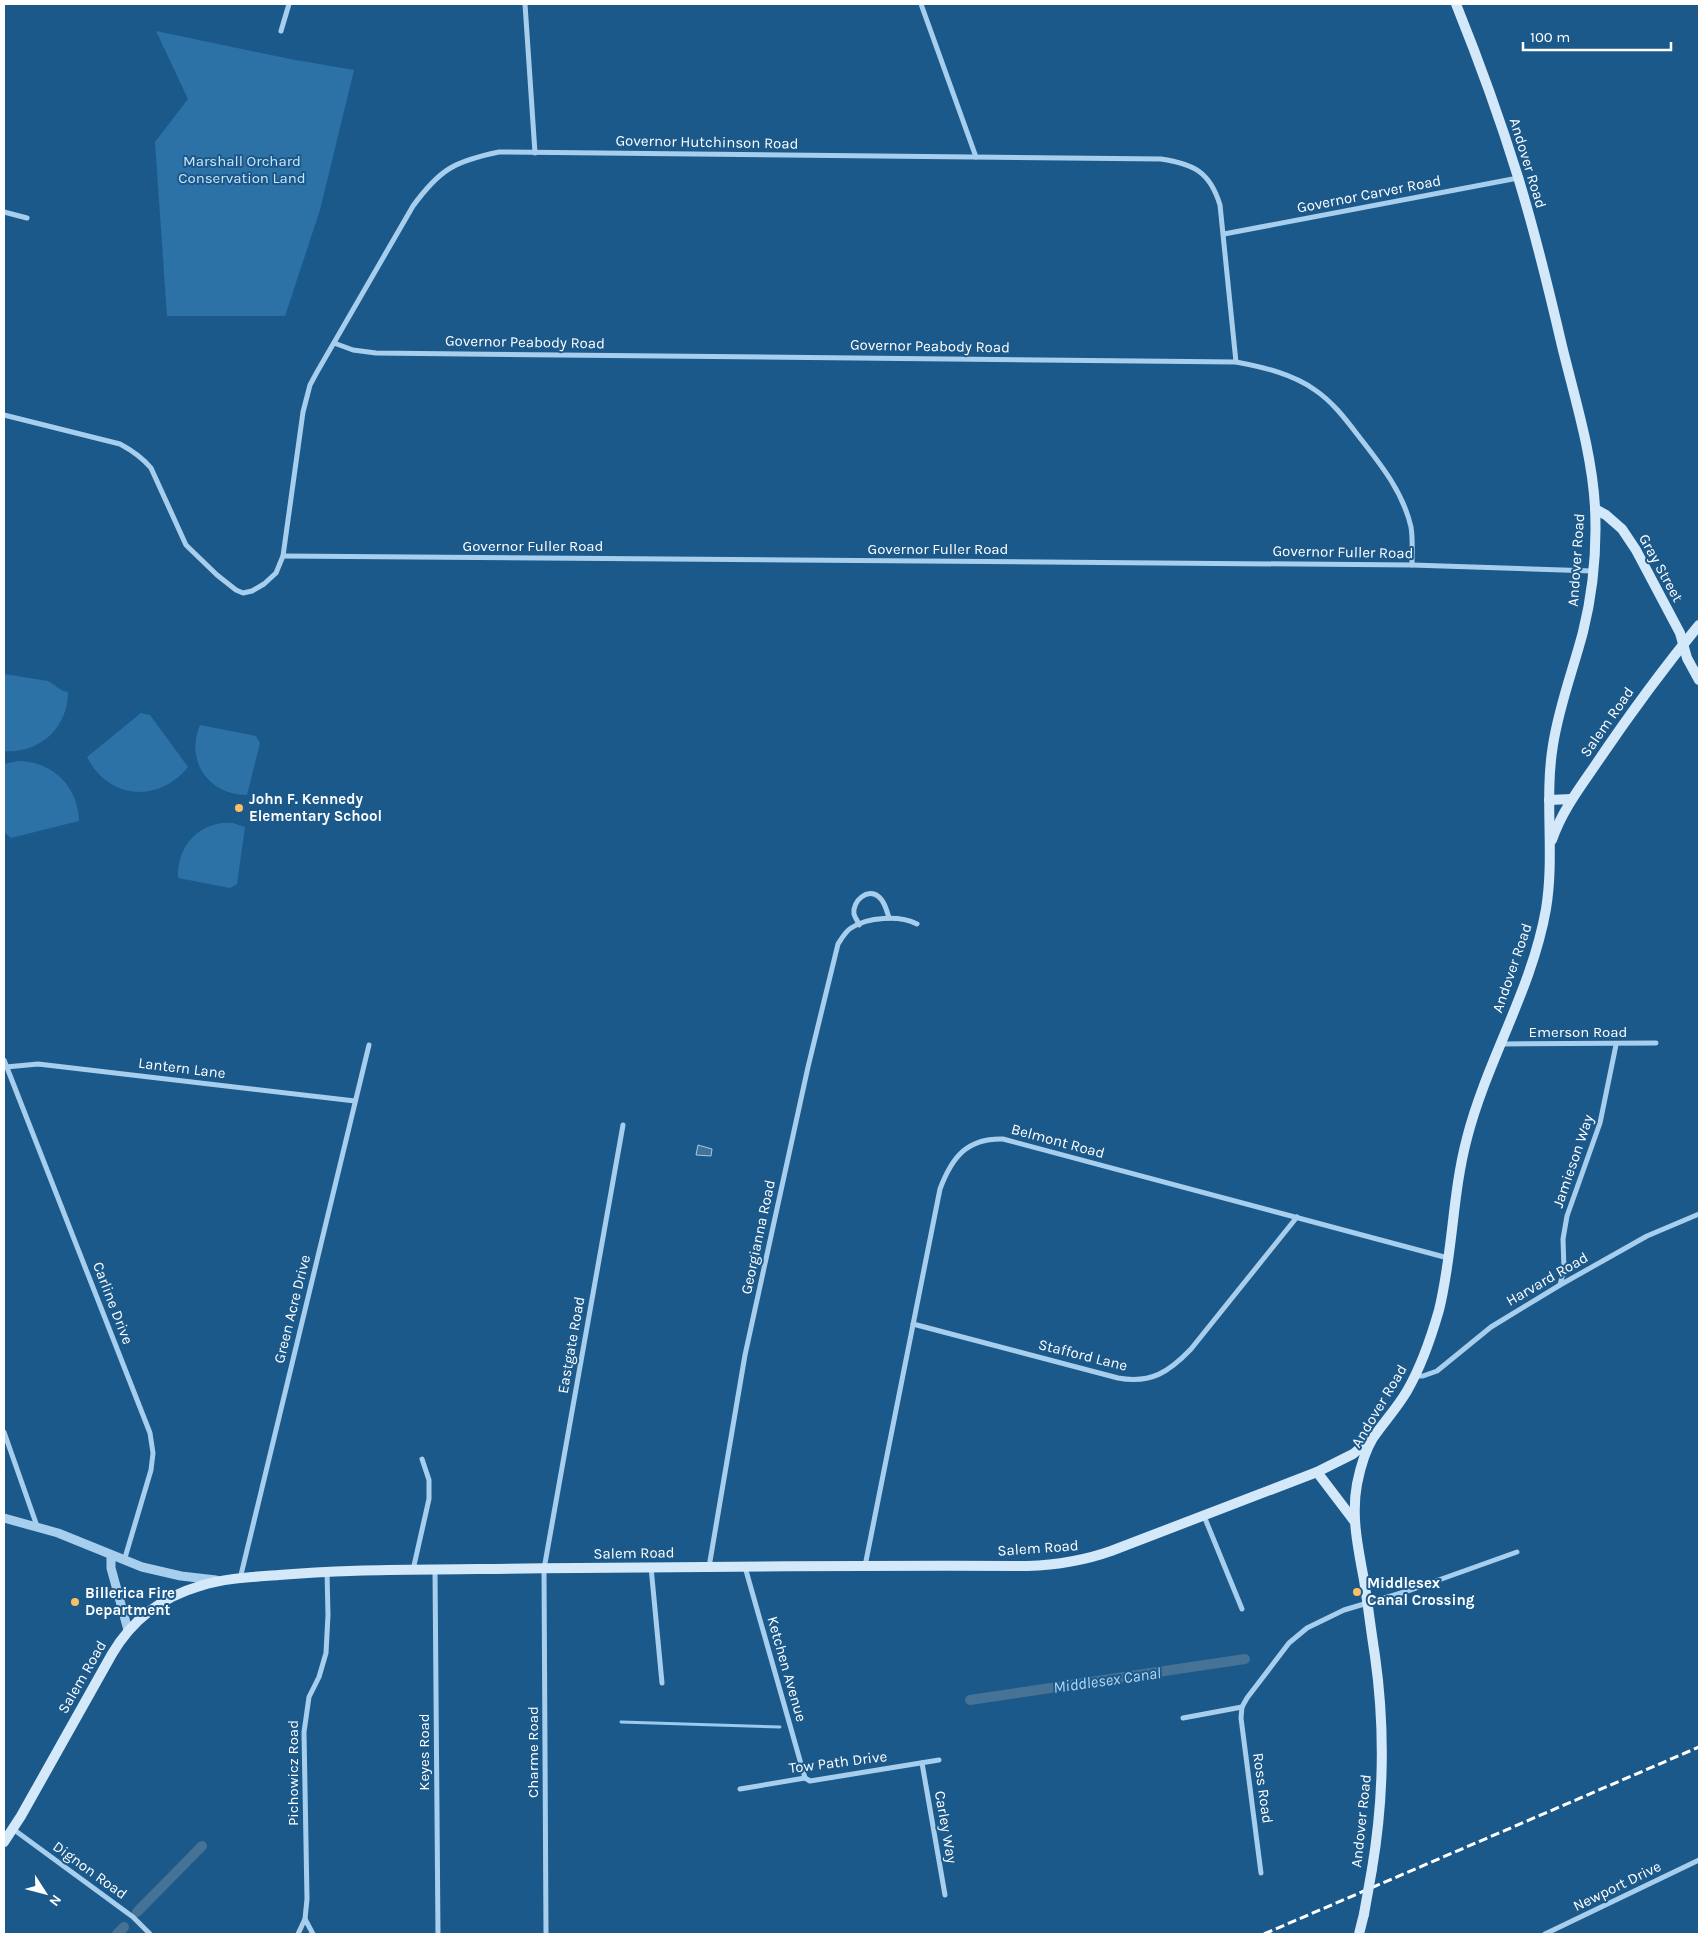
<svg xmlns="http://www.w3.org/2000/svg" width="1703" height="1938" viewBox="0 0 1703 1938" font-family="Karla,sans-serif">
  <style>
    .green { fill: #2c72a7 }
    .water { fill: #457295; stroke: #9acbef }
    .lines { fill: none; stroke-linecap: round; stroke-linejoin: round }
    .stream { stroke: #9acbef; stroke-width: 3 }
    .canal { stroke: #457295; stroke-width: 10 }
    .minor { stroke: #a7cfed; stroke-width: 5 }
    .tertiary { stroke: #a7cfed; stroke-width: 9 }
    .secondary { stroke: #d3e8f9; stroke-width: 10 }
    .rail { stroke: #fff; stroke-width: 3; stroke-dasharray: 9 4; stroke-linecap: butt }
    .secondary-bridge { stroke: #d3e8f9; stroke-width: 10 }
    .poi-dot { fill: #fdbf64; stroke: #1c598b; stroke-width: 2 }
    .labels { text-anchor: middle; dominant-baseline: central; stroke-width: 4; stroke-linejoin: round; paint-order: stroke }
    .street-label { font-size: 15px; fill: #fff; stroke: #1c598b }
    .park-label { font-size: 15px; fill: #cce6f9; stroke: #1c598b }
    .poi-label { font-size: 15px; font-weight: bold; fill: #fff; stroke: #1c598b; text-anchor: start }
    .water-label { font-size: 16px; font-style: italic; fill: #b2d8f4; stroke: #1c598b }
  </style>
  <rect width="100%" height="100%" fill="#1c598b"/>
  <g class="green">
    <path d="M156,31l134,28 64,11 -34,140 -35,106h-118l-12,-174 33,-43z"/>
    <path d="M4,674l44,7 15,10 5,1c0,36 -29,62 -64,59z"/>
    <path d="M141,713l9,2 38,52c-30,37 -80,32 -101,-10z"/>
    <path d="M200,725l56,11 4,7 -13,52c-39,0 -62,-35 -47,-70z"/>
    <path d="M18,761c34,0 60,25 61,60l-68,17 -7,-6v-68z"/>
    <path d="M221,823h12l12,4 -8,57 -7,4 -52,-10c-1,-28 15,-50 43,-55z"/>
  </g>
  <path class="water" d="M698,1145l14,4 -1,7 -15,-1z"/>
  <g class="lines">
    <path class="stream" d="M621,1722l159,5"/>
    <g class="canal">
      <path d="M970,1700l275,-41"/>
      <path d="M137,1912l65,-66"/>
      <path d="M117,1934l7,-7"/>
    </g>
    <g class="minor">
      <path d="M525,4l10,149"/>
      <path d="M921,4l55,153"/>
      <path d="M281,31l8,-27"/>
      <path d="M4,212l23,6"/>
      <path d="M1224,234l294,-56"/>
      <path d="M334,343l19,7 23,3 860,9c27,5 57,12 79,28 18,12 32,31 45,48 21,27 43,54 51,89 2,12 1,26 1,38"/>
      <path d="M4,415l116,29c13,7 22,13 31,24l35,77 31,30 19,15 7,3 9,-2 12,-7 12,-11 7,-17 20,-144 7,-27 7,-13 96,-166c27,-37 42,-45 86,-54l662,7c33,5 49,13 59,46l16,157"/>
      <path d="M283,556l1129,9 181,6"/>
      <path d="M859,925c-1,-4 -4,-7 -5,-11 -2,-13 14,-27 25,-17 6,5 8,14 10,21"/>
      <path d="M1501,1044l155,-1"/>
      <path d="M4,1060l146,373 3,20 -2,17 -27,91"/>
      <path d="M6,1067l32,-3 317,37"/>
      <path d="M1560,1285l4,-16 -1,-30 4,-23 33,-93 16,-78"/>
      <path d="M913,1324l205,54c33,6 51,-6 73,-29l106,-132"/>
      <path d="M1415,1376h8l14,-5 54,-44 69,-42 87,-49 52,-22"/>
      <path d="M4,1432l33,94"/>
      <path d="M1204,1516l38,93"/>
      <path d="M865,1566l75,-377c12,-32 27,-51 63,-50l445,119"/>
      <path d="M651,1567l11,116"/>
      <path d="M709,1567l36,-212 63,-288 30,-123c4,-6 7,-12 13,-16 17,-11 48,-13 66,-4"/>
      <path d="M745,1567l60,211"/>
      <path d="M413,1570l16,-71v-19l-7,-21"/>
      <path d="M435,1570l3,364"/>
      <path d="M240,1579l129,-534"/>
      <path d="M1242,1707l-1,11 20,155"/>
      <path d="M1183,1718l59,-11 5,-9 42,-55 18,-15 37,-18 64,-19 109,-39"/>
      <path d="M922,1763l23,132"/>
      <path d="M740,1789l65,-11 5,3 129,-21"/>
      <path d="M13,1829l120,88 17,17"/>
      <path d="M305,1919l2,-20 -3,-167 5,-35 10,-20 7,-24 2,-38 -1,-44"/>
      <path d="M298,1934l7,-15 8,15"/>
      <path d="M546,1934l-2,-365 79,-444"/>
      <path d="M1545,1934l154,-74"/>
    </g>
    <g class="tertiary">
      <path d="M4,1518l54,15 84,34 39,9 35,4"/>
      <path d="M111,1556v12l17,62"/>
    </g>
    <g class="secondary">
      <path d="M1595,509l11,6 16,14 14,21 44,83 7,25 12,22"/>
      <path d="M1549,800l23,-1"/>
      <path d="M1552,840c9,-27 26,-50 42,-73 33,-49 68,-97 105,-142"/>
      <path d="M1317,1472l38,50"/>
      <path d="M4,1842l17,-26 91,-162c20,-34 50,-57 88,-68 25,-8 53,-9 79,-11 66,-6 133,-5 199,-6 183,-2 366,-4 549,-3 29,-1 56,-5 84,-15l206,-79 36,-18 17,-14"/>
      <path d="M1372,1869c12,-71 13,-142 3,-213 -4,-25 -7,-51 -11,-76 -6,-32 -13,-64 -7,-96 3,-15 8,-33 16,-46 11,-16 24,-30 34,-47 15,-26 24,-53 32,-81 14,-56 13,-116 28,-172 20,-78 65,-149 79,-229 9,-54 -2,-110 7,-164 6,-39 20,-75 30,-113 10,-40 14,-83 12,-125 -3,-54 -20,-108 -33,-161 -13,-56 -27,-113 -44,-169 -18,-58 -39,-116 -62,-173"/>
      <path d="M1359,1934l5,-20"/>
    </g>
    <path class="rail" d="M1264,1934l435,-187"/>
    <path class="secondary-bridge" d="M1364,1914l8,-45"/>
  </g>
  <g class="poi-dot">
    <circle cx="239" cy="808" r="5"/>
    <circle cx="1357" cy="1592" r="5"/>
    <circle cx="75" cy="1602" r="5"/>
  </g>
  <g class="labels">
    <g class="street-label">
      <text transform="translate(707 142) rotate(1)">Governor Hutchinson Road</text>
      <text transform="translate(1528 163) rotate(73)">Andover Road</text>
      <text transform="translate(1369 194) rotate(-11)">Governor Carver Road</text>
      <text transform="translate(525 342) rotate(1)">Governor Peabody Road</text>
      <text transform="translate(930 346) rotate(1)">Governor Peabody Road</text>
      <text x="533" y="546">Governor Fuller Road</text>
      <text x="938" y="549">Governor Fuller Road</text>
      <text transform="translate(1343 552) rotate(1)">Governor Fuller Road</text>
      <text transform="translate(1576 560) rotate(-86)">Andover Road</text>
      <text transform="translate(1661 568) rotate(61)">Gray Street</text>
      <text transform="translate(1607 722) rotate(-55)">Salem Road</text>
      <text transform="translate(1512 968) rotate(-71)">Andover Road</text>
      <text x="1578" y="1032">Emerson Road</text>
      <text transform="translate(182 1068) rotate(7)">Lantern Lane</text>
      <text transform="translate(1058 1141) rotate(15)">Belmont Road</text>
      <text transform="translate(1573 1161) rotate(-71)">Jamieson Way</text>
      <text transform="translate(758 1237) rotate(-78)">Georgianna Road</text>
      <text transform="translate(1547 1279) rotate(-30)">Harvard Road</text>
      <text transform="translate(113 1303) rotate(69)">Carline Drive</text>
      <text transform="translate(292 1309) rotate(-76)">Green Acre Drive</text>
      <text transform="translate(571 1345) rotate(-80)">Eastgate Road</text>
      <text transform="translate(1083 1355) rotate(14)">Stafford Lane</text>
      <text transform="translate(1379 1406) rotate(-59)">Andover Road</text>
      <text transform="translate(1038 1548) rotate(-4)">Salem Road</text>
      <text transform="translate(634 1553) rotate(-1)">Salem Road</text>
      <text transform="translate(787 1669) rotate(74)">Ketchen Avenue</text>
      <text transform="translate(82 1677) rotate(-60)">Salem Road</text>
      <text transform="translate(424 1752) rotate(-90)">Keyes Road</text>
      <text transform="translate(533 1752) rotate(-90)">Charme Road</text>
      <text transform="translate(838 1762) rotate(-7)">Tow Path Drive</text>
      <text transform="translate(293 1773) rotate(-90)">Pichowicz Road</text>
      <text transform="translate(1263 1788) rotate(82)">Ross Road</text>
      <text transform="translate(1361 1821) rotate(-84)">Andover Road</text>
      <text transform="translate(946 1827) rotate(80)">Carley Way</text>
      <text transform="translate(90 1870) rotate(36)">Dignon Road</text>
      <text transform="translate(1617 1886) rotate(-26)">Newport Drive</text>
    </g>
    <g class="park-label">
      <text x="242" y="161">Marshall Orchard<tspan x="242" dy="17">Conservation Land</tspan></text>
    </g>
    <g class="poi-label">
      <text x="249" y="799">John F. Kennedy<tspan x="249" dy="17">Elementary School</tspan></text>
      <text x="1367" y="1583">Middlesex<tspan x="1367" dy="17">Canal Crossing</tspan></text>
      <text x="85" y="1593">Billerica Fire<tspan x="85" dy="17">Department</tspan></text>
    </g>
    <g class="water-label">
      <text transform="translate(1107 1680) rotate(-8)">Middlesex Canal</text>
    </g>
  </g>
  <rect width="1703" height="1938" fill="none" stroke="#ffffff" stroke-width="10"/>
  <g transform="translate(45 1893) rotate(126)" stroke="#1c598b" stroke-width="4" paint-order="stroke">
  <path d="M0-4L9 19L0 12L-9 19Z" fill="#ffffff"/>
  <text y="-8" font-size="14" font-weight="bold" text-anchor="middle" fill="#ffffff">N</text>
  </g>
  <path d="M1523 42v8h148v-8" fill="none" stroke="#ffffff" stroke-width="2.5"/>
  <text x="1530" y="42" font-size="15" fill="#ffffff" stroke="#1c598b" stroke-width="4" paint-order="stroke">100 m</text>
</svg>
